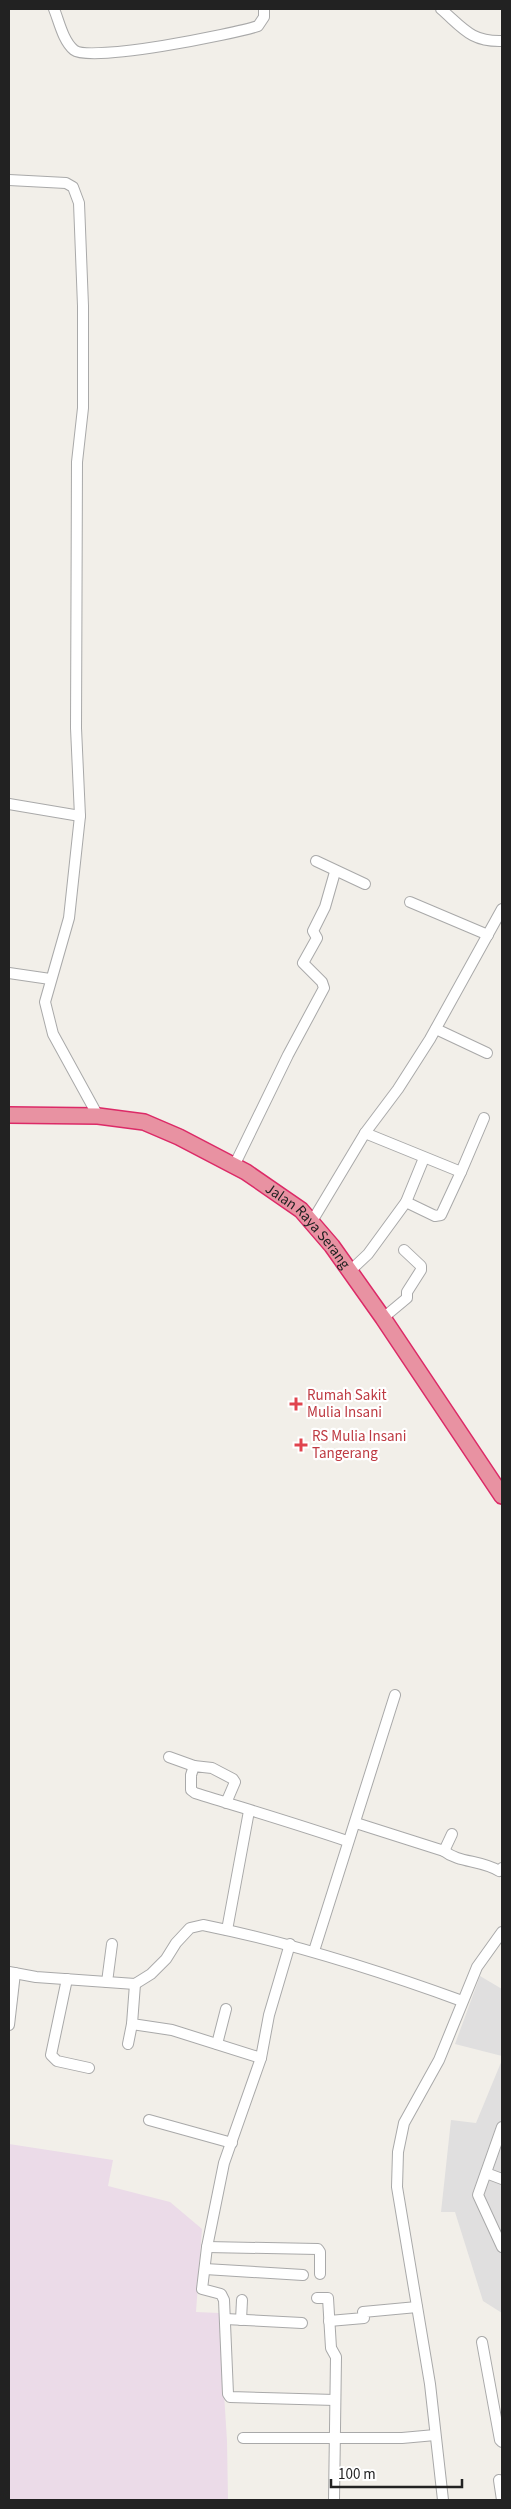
<svg xmlns="http://www.w3.org/2000/svg" width="511" height="2509" viewBox="0 0 511 2509" font-family="'Source Sans 3',sans-serif">
  <style>
    .residential { fill: #e0dfdf }
    .industrial { fill: #ebdbe8 }
    .lines { fill: none; stroke-linecap: round; stroke-linejoin: round }
    .minor-casing { stroke: #a9a9a9; stroke-width: 12 }
    .highway-casing { stroke: #dc2a67; stroke-width: 18 }
    .minor { stroke: #fff; stroke-width: 10 }
    .highway { stroke: #e892a2; stroke-width: 15 }
    .health-dot { fill: #e0444e; stroke: #fff; stroke-width: 2 }
    .labels { text-anchor: middle; dominant-baseline: central; stroke-width: 4.5; stroke-linejoin: round; paint-order: stroke }
    .street-label { font-size: 15px; fill: #222; stroke: #fff }
    .health-label { font-size: 15px; fill: #be3a42; stroke: #fff; text-anchor: start }
  </style>
  <rect width="100%" height="100%" fill="#f2efe9"/>
  <g class="residential">
    <path d="M480,1976l22,13v67l-47,-12z"/>
    <path d="M502,2060v253l-19,-12 -28,-89h-14l10,-92 25,3z"/>
  </g>
  <path class="industrial" d="M9,2144l104,16 -5,26 62,16 32,27 -6,83 23,1 8,128 1,59h-219z"/>
  <g class="lines">
    <defs>
      <g id="minor">
        <path d="M54,9c5,12 9,32 20,41 16,13 160,-16 184,-24l6,-9v-8"/>
        <path d="M441,9c22,19 30,33 61,32"/>
        <path d="M9,180l57,3 7,4 6,16 4,103v102l-6,54 -1,266 4,88 -11,102 -24,84 8,32 45,82"/>
        <path d="M9,804l71,12"/>
        <path d="M316,861l49,23"/>
        <path d="M410,902l78,33"/>
        <path d="M9,973l41,6"/>
        <path d="M436,1029l51,24"/>
        <path d="M365,1133l96,39 23,-54"/>
        <path d="M234,1166l54,-111 36,-67 -2,-6 -19,-19 14,-25 -4,-7 12,-24 10,-35"/>
        <path d="M406,1202l29,14 6,-1 20,-43"/>
        <path d="M311,1223l54,-90 33,-44 32,-50 72,-130"/>
        <path d="M350,1271l18,-17 38,-52 18,-44"/>
        <path d="M383,1318l24,-20v-6l14,-22v-4l-17,-16"/>
        <path d="M169,1757l25,9"/>
        <path d="M226,1803l9,-21 -2,-3 -21,-11 -18,-2 -3,9v15l4,3c51,16 102,31 152,48"/>
        <path d="M356,1823l88,28 8,-17"/>
        <path d="M444,1851c15,12 37,9 55,20l3,-3"/>
        <path d="M227,1930l22,-119"/>
        <path d="M290,1944l-21,71 -8,43 -37,105 -17,84 -5,42 19,5 3,6 4,94 2,3 105,3"/>
        <path d="M314,1951l81,-256"/>
        <path d="M9,1972l27,5 99,7 16,-10 15,-15 10,-16 14,-15 13,-3c89,18 174,45 259,76"/>
        <path d="M67,1979l-16,76 6,6 32,7"/>
        <path d="M107,1982l5,-38"/>
        <path d="M135,1984l-3,40 40,6 89,28"/>
        <path d="M9,2025l6,-52"/>
        <path d="M128,2044l4,-20"/>
        <path d="M217,2044l9,-35"/>
        <path d="M149,2120l83,23"/>
        <path d="M502,2127l-24,68 24,52"/>
        <path d="M486,2173l16,6"/>
        <path d="M207,2247l111,2 2,3v22"/>
        <path d="M205,2269l98,6"/>
        <path d="M317,2298h11l3,50 5,9 -2,143"/>
        <path d="M225,2319l77,4"/>
        <path d="M241,2320l1,-20"/>
        <path d="M329,2321l35,-3 -1,-6 54,-5"/>
        <path d="M482,2342l18,98 2,2"/>
        <path d="M243,2438h159l33,-3"/>
        <path d="M499,2480l3,20"/>
        <path d="M443,2500l-13,-116 -33,-197 1,-35 6,-29 35,-63 38,-93 25,-35"/>
      </g>
      <g id="highway">
        <path id="s1" d="M9,1115l89,1 46,6 35,15 67,35 55,38 31,36 51,72 119,178"/>
      </g>
    </defs>
    <use href="#minor" class="minor-casing"/>
    <use href="#highway" class="highway-casing"/>
    <use href="#minor" class="minor"/>
    <use href="#highway" class="highway"/>
  </g>
  <g class="health-dot">
    <path d="M293.5 1396.5h5v5h5v5h-5v5h-5v-5h-5v-5h5z"/>
    <path d="M298.5 1437.5h5v5h5v5h-5v5h-5v-5h-5v-5h5z"/>
  </g>
  <g class="labels">
    <g class="street-label">
      <text stroke="none"><textPath href="#s1" startOffset="332">Jalan Raya Serang</textPath></text>
    </g>
    <g class="health-label">
      <text x="307" y="1395">Rumah Sakit<tspan x="307" dy="17">Mulia Insani</tspan></text>
      <text x="312" y="1436">RS Mulia Insani<tspan x="312" dy="17">Tangerang</tspan></text>
    </g>
  </g>
  <rect width="511" height="2509" fill="none" stroke="#222222" stroke-width="20"/>
  <path d="M331 2479v8h131v-8" fill="none" stroke="#222222" stroke-width="2.5"/>
  <text x="338" y="2479" font-size="15" fill="#222222" stroke="#ffffff" stroke-width="4" paint-order="stroke">100 m</text>
</svg>
